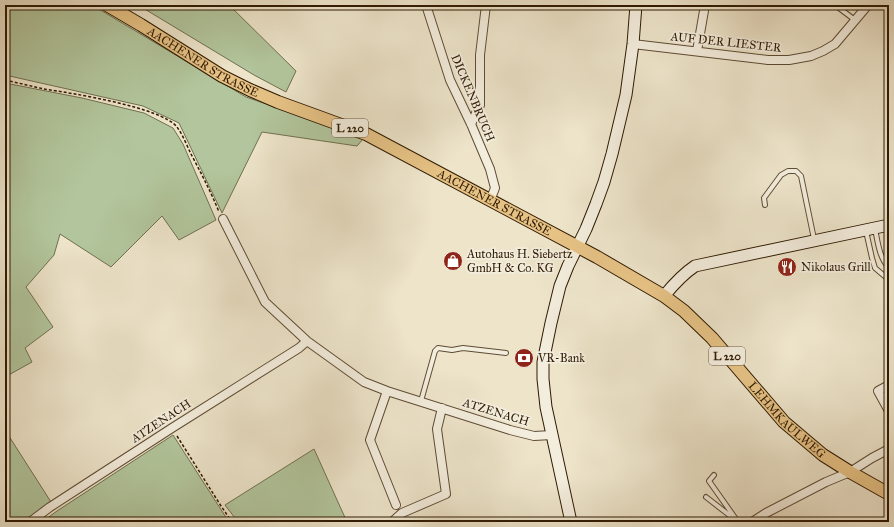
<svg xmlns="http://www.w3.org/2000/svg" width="894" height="527" font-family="'IM FELL Great Primer',serif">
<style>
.green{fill:#b2c59c;stroke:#70704f}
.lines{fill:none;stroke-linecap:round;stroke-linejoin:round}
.lane-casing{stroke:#5e4c34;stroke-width:6}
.street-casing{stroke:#5e4c34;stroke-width:10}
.secondary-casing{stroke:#2f1a02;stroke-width:13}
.primary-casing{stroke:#2f1a02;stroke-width:14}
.path{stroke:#2f1a02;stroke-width:1.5;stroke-dasharray:3 2;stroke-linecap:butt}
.lane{stroke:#f3eddd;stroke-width:4}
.street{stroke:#f3eddd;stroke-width:8}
.secondary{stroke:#f3eddd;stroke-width:11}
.primary{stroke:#e6c285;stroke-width:12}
.labels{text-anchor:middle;stroke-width:3.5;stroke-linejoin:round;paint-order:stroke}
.shield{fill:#f3eddd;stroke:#6a5944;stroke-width:1}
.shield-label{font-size:11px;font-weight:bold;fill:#2f1a02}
.street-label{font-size:12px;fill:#2f1a02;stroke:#f3eddd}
.poi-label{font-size:12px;fill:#2f1a02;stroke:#f3eddd;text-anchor:start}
</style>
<rect width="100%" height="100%" fill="#ede4ca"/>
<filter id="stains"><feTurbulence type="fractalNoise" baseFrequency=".005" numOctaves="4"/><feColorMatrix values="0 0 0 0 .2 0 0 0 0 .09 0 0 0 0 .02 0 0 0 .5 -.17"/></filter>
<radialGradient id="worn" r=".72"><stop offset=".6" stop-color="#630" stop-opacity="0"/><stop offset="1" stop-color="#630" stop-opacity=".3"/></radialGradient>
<path class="green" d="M5,5h87l154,92 118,41 -7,8 -95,-14 -40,81 -43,-90 -36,-17 -138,-31z
M138,5h91l67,66 -10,21 -32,-17z
M5,83l77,15 62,15 29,15 10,16 33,76 -37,20 -17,-24 -51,51 -51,-33 -6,21 -28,32 27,40 -28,21 7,14 -27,15z
M5,430l46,72 -27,20h-19z
M173,435l56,87h-187l15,-11z
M314,449l33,73h-109l-13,-17z"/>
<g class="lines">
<g class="lane-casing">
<path id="lane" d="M835,5l20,15
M765,205l-1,-7 17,-23 7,-4h8l5,5 13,63
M875,229c3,14 4,28 14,39
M866,231l6,27 3,10 13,11
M421,401l14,-50 3,-3 14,2 11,-2 43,5
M714,475l-5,6 29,41
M706,497l27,21"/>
</g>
<g class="street-casing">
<path id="street" d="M426,5l24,75 21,44 19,45 5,19 -5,13
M633,44l135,16h21l22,-4 12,-5 12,-7 33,-39
M697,51l8,-46
M471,124l9,-19v-50l6,-50
M223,219l42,83 42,39 57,41 23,9 123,39 24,6 18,-1
M889,385l-11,6 11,20
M387,391l-17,49 26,65
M30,522l20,-15 122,-79 127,-80 8,-7
M392,522l10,-9 44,-19 -9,-65 5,-21
M752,522l14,-9 60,-31 24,-10 22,-14 17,-9"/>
</g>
<g class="secondary-casing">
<path id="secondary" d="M664,296c9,-11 19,-22 31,-30l194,-41
M571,522l-25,-115 -3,-28v-17l8,-39 9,-37 8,-20 18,-37 10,-25 8,-22 8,-28 14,-59 7,-51 3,-39"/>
</g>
<g class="primary-casing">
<g id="primary">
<path id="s1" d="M107,5l34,20 81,51 28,14 28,12 88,32 231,123 67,39 20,15 28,27 72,84 39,33 27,17 39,22"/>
</g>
</g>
<path class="path" d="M5,80c13,3 26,6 39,9 27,4 117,18 133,38 6,8 10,19 14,27 10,19 20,38 28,58
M177,436l44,70 11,16"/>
<use href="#lane" class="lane"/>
<use href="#street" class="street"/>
<use href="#secondary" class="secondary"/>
<use href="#primary" class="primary"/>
</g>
<defs>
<g id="shop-disc" transform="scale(1)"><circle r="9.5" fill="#8f2418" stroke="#f3eddd"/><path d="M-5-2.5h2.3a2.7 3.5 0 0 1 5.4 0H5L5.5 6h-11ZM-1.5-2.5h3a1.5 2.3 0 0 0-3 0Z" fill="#fff"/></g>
<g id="restaurant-disc" transform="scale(1)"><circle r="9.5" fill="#8f2418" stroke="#f3eddd"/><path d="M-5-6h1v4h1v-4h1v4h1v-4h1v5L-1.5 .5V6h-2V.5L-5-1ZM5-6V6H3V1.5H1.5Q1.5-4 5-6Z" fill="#fff"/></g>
<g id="bank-disc" transform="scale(1)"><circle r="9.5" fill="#8f2418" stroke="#f3eddd"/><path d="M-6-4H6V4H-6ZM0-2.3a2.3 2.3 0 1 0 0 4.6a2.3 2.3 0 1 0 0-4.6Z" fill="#fff"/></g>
</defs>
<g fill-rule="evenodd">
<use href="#shop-disc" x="453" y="261"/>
<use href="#restaurant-disc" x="787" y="267"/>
<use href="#bank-disc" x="524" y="358"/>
</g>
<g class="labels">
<g class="shield">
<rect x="332" y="119" width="36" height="18" rx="3"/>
<rect x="709" y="347" width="36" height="18" rx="3"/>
</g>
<g class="shield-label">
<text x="350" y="132">L 220</text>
<text x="727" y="360">L 220</text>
</g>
<g class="street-label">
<text transform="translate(726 42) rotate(6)" y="4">AUF DER LIESTER</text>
<text dy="4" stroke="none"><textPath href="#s1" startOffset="112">AACHENER STRASSE</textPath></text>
<text transform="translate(473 98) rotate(67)" y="4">DICKENBRUCH</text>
<text dy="4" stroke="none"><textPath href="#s1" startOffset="436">AACHENER STRASSE</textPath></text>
<text transform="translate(496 412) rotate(17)" y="4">ATZENACH</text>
<text dy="4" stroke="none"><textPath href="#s1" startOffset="805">LEHMKAULWEG</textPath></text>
<text transform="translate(161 421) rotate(-33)" y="4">ATZENACH</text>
</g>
<g class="poi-label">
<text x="467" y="258">Autohaus H. Siebertz<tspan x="467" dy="14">GmbH &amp; Co. KG</tspan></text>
<text x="801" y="271">Nikolaus Grill</text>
<text x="538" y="362">VR-Bank</text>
</g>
</g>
<rect width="894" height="527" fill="none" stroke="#ede4ca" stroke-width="20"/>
<rect x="6" y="6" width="882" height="515" fill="none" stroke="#2f1a02" stroke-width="2"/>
<rect x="10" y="10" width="874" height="507" fill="none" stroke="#2f1a02"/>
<rect width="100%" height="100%" filter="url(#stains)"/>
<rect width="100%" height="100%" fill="url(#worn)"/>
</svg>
